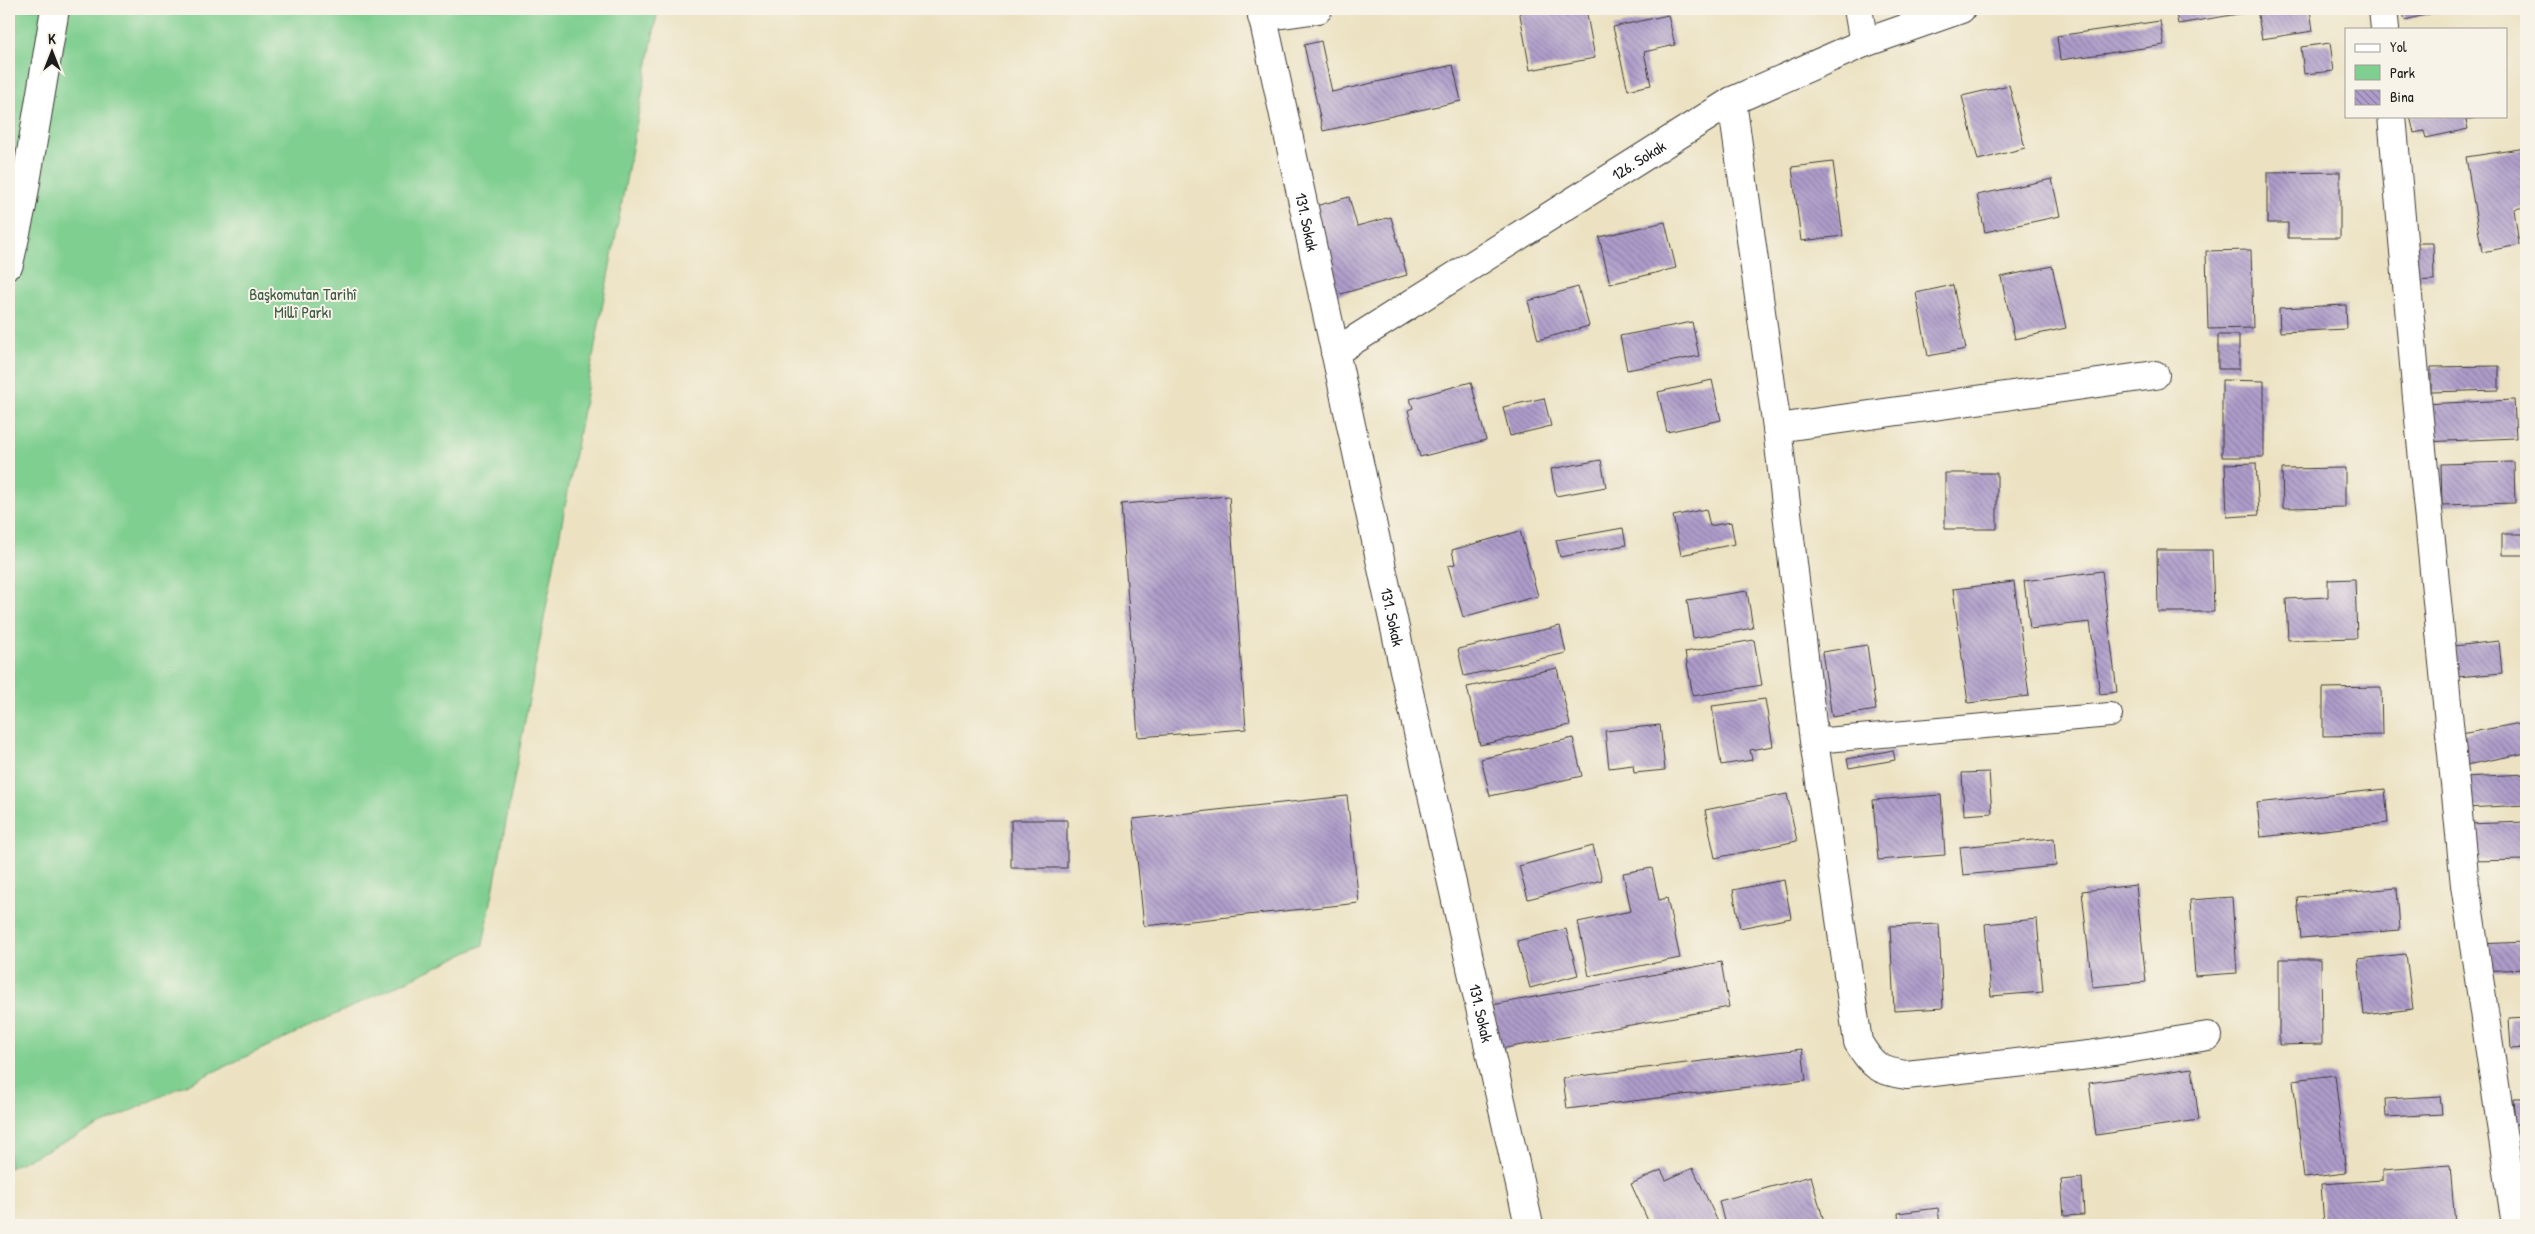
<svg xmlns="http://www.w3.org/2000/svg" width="2535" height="1234" font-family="'Patrick Hand',sans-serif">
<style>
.green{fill:#7fcf90;stroke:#4e7656}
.building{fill:url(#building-back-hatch)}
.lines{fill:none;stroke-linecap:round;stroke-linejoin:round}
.service-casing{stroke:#3b3a35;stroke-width:26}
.minor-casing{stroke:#3b3a35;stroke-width:30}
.service{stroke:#fff;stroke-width:24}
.minor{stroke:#fff;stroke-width:28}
.labels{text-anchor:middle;stroke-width:4;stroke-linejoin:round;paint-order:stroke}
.street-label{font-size:16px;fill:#1c1c1c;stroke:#f7f3e8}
.park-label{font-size:16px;fill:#3f5b45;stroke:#f7f3e8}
</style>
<defs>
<pattern id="building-back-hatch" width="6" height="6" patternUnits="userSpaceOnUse" patternTransform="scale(1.25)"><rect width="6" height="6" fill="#ae9cca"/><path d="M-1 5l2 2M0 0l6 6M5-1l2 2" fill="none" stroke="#8d7ea3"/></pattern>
</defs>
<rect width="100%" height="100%" fill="#f7f3e8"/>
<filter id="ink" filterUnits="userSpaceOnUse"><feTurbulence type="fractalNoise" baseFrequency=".02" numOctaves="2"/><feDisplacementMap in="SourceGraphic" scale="10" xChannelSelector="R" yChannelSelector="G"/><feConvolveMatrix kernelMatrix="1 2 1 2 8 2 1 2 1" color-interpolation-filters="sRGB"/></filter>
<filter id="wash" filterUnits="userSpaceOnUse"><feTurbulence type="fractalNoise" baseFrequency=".0096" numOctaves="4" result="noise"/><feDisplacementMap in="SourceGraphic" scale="20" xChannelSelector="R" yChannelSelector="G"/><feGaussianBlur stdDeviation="1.12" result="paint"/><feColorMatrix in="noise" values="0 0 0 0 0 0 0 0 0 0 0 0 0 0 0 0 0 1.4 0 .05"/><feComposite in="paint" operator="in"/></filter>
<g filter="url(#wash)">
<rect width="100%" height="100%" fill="#ece2c2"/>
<path class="green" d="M9,9h649l-175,936 -474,223z"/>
<g id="blocks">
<path class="building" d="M1519,9h67l9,49 -65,12z
M2175,9h69v4l-66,11z
M2257,9h53l3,22 -51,8z
M2402,9h47l-44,11z
M1668,15l7,30 -31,7 7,33 -23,5 -15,-63z
M2160,21l4,24 -104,15 -3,-24z
M1321,41l11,51 121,-27 8,36 -138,30 -19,-86z
M2330,43l4,28 -30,3 -3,-27z
M2009,85l16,63 -47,12 -16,-64z
M2410,116h68v1l-12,3 2,9 -42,9 -2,-7 -10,2z
M2526,148v59l-12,2 5,36 -37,7 -16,-95z
M1833,162l10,74 -42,5 -9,-74z
M2340,172v66h-52v-15h-21v-50z
M2052,179l8,37 -75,16 -8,-37z
M1349,197l8,29 34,-9 16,58 -73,21 -26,-88z
M1665,222l11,46 -66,16 -11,-47z
M2408,243h25l1,37 -25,1z
M2251,250l2,78 -45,1 -2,-78z
M2052,266l14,62 -51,11 -14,-62z
M1953,285l13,64 -38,7 -12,-63z
M1578,287l11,39 -51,14 -10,-39z
M2346,305l1,24 -67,3 -1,-24z
M1692,322l7,34 -72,14 -7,-34z
M2218,335h21v34h-21z
M2499,366v24l-68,2v-25z
M1712,380l9,40 -54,12 -9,-40z
M2222,380l42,1v76h-42z
M1471,382l15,58 -66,17 -12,-47 5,-2 -3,-9z
M1544,398l7,28 -41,10 -7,-29z
M2514,400l2,38 -92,4 -2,-38z
M1601,460l5,27 -50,9 -5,-27z
M2514,462l1,41 -73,2 -1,-41z
M2256,463l3,52 -32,2 -2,-53z
M2345,468v39l-62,1 -1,-39z
M1945,473h52v56h-52z
M1229,496l17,233 -108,8 -17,-233z
M1706,509l4,17 21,-4 4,22 -54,11 -8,-39z
M1623,528l3,17 -66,12 -4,-17z
M1520,531l18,65 -75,21 -15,-51 7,-2 -3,-14z
M2502,534h24v21h-24z
M2157,550h55l2,62h-56z
M2102,571l15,121 -17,2 -10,-72 -60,7 -6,-48z
M2355,579l2,59 -69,2 -2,-41 42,-2v-17z
M2014,582l15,114 -61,7 -15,-114z
M1747,591l6,37 -60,10 -6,-38z
M1560,626l6,27 -102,23 -6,-27z
M1754,640l8,45 -69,11 -8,-44z
M2499,641l3,32 -45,4 -3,-31z
M1867,645l9,65 -44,7 -10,-65z
M1557,668l13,57 -90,20 -13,-58z
M2381,687l1,48 -59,1v-48z
M1765,699l8,47 -23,4 2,10 -31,5 -9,-59z
M2526,722v31l-65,13 -5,-31z
M1660,725l5,45 -31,3 -1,-8 -24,3 -4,-37z
M1573,738l9,38 -92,20 -9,-37z
M1893,750l2,10 -46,8 -2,-9z
M1989,772l3,41 -28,2 -2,-42z
M2526,774v31l-61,3 -2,-31z
M2385,789l3,34 -127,14 -4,-34z
M1787,794l10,47 -82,17 -10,-48z
M1941,795l4,60 -67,5 -5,-60z
M1347,796l12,107 -215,23 -11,-107z
M1011,820h56v48h-56z
M2526,822v38l-58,1 -1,-37z
M2054,838l2,28 -93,9 -3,-28z
M1593,846l9,34 -74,19 -9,-33z
M1652,868l7,32 8,-2 13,60 -91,18 -11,-54 53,-11 -8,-38z
M1784,880l7,38 -51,10 -7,-38z
M2136,885l10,97 -54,5 -10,-96z
M2397,888l3,42 -99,8 -4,-41z
M2232,897l5,76 -42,3 -5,-76z
M2037,919l6,73 -52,4 -6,-72z
M1939,924l4,84 -49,3 -4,-85z
M1566,929l12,46 -48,13 -13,-47z
M2526,942v27l-47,2 -1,-27z
M2406,954l7,55 -49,6 -6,-56z
M2279,959h42l1,85 -43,1z
M1721,962l8,45 -229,42 -8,-44z
M2526,1017v31l-15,1 -2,-31z
M1802,1049l4,31 -239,29 -4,-31z
M2192,1068l7,52 -103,15 -7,-52z
M2335,1075l11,98 -42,5 -11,-98z
M2440,1096l2,18 -56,3 -1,-18z
M2513,1098h13v26h-11z
M2450,1165l5,60h-131l-3,-41 62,-4v-10z
M1693,1168l25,54 -8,3h-60l-19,-41 30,-14 5,10z
M1811,1176l14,49h-100l-6,-24z
M2082,1178l2,37 -20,1 -3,-36z
M1938,1208l2,17h-41l-1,-12z"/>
</g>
</g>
<g filter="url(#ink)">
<use href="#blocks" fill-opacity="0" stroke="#3b3a35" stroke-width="1"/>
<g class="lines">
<g class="service-casing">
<path id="service" d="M1814,741l296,-26"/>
</g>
<g class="minor-casing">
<g id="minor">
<path id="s1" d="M1261,9l143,661 125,555"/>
<path d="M1858,9l6,34"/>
<path d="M2383,9l2,20"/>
<path d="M1262,17l56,-8"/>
<path d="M1732,101l45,327 37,313 44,301c14,24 21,29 48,33l183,-20 119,-19"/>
<path d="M2392,116l26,293 47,476 51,340"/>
<path d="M9,264l13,-58 33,-197"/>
<path id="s2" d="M1335,352l397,-251 132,-58 97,-34"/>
<path d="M1777,428l378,-53"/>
</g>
</g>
<use href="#service" class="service"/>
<use href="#minor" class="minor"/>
</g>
</g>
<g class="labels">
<g class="street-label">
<text dy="6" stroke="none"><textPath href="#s2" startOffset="359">126. Sokak</textPath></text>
<text dy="6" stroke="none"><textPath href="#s1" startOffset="218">131. Sokak</textPath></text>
<text dy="6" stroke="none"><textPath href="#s1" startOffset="622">131. Sokak</textPath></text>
<text dy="6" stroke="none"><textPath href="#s1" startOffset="1028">131. Sokak</textPath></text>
</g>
<g class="park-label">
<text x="303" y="300">Başkomutan Tarihî<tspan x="303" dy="18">Millî Parkı</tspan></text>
</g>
</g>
<rect width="2535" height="1234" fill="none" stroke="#f7f3e8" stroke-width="30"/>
<rect x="2345" y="28" width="162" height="90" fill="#f7f3e8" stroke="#9f9d96"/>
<rect x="2355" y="44" width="25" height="8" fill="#ffffff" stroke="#9f9d96"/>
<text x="2390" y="52" font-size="15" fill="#1c1c1c">Yol</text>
<rect x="2355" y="65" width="25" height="15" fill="#7fcf90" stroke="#9f9d96"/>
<text x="2390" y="78" font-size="15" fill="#1c1c1c">Park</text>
<rect x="2355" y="90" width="25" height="15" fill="url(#building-back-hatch)" stroke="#9f9d96"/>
<text x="2390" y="102" font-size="15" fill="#1c1c1c">Bina</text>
<g transform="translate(52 52)" stroke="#f7f3e8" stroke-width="4" paint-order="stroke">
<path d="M0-4L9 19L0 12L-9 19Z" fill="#1c1c1c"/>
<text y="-8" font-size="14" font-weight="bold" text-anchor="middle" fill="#1c1c1c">K</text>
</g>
</svg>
